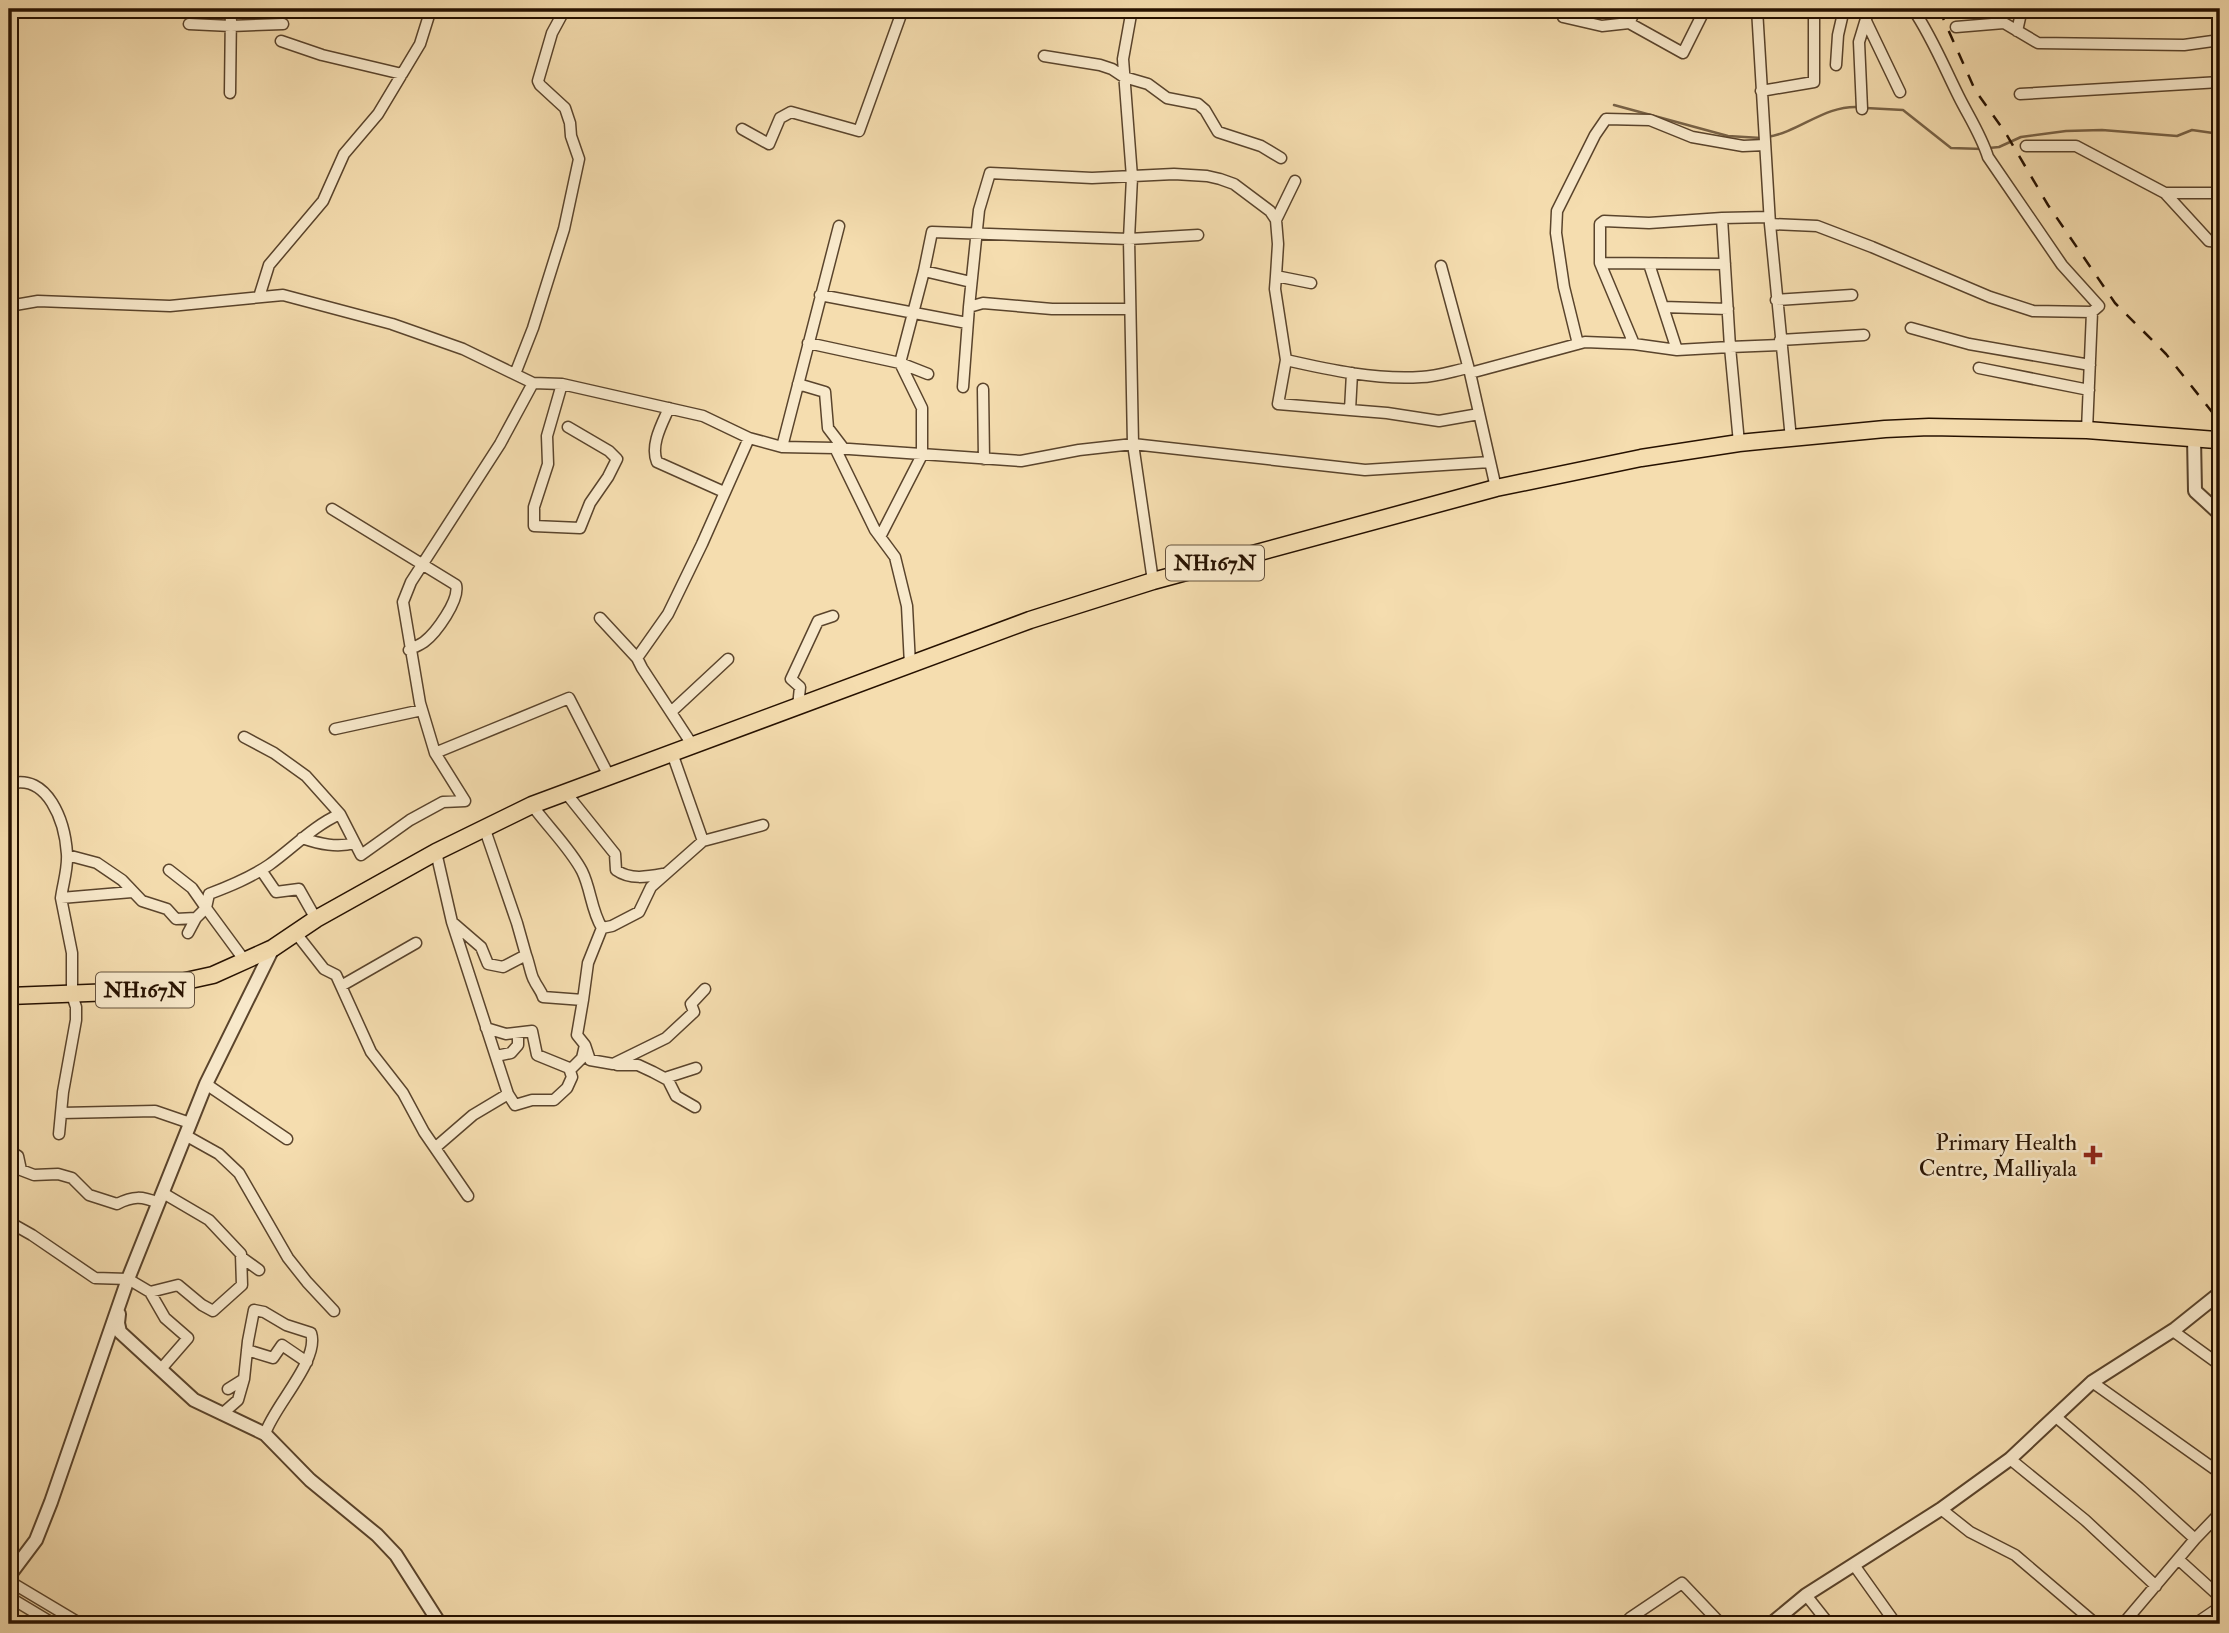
<svg xmlns="http://www.w3.org/2000/svg" width="2229" height="1633" font-family="'IM FELL Double Pica',serif">
<style>
.lines{fill:none;stroke-linecap:round;stroke-linejoin:round}
.stream{stroke:#786246;stroke-width:2.5}
.minor-casing{stroke:#5a442c;stroke-width:13}
.tertiary-casing{stroke:#5a442c;stroke-width:16}
.trunk-casing{stroke:#261100;stroke-width:19}
.minor{stroke:#f8e9cb;stroke-width:10}
.tertiary{stroke:#f8e9cb;stroke-width:12}
.trunk{stroke:#f5ddaf;stroke-width:16}
.rail{stroke:#261100;stroke-width:2.5;stroke-dasharray:12 12;stroke-linecap:butt}
.poi-dot{fill:#8f2418;stroke:#f8e9cb;stroke-width:2.5}
.labels{text-anchor:middle;stroke-width:5;stroke-linejoin:round;paint-order:stroke}
.shield{fill:#f8e9cb;stroke:#65523d;stroke-width:2}
.shield-label{font-size:21px;font-weight:bold;fill:#261100}
.poi-label{font-size:23px;fill:#261100;stroke:#f8e9cb;text-anchor:end}
</style>
<rect width="100%" height="100%" fill="#f5ddaf"/>
<filter id="stains"><feTurbulence type="fractalNoise" baseFrequency=".00286" numOctaves="4"/><feColorMatrix values="0 0 0 0 .2 0 0 0 0 .09 0 0 0 0 .02 0 0 0 .5 -.17"/></filter>
<radialGradient id="worn" r=".72"><stop offset=".6" stop-color="#630" stop-opacity="0"/><stop offset="1" stop-color="#630" stop-opacity=".3"/></radialGradient>
<g class="lines">
<path class="stream" d="M1614,105l114,31 33,2
M1866,108l37,2 48,38 32,1
M1767,137c33,-5 57,-32 92,-30
M1989,148l10,-1 22,-10 45,-6 36,-1 75,6 15,-6 28,4"/>
<g class="minor-casing">
<path id="minor" d="M1132,9l-9,50 9,118 -3,62 4,205 232,26 125,-8
M1566,9l-3,8 39,9 27,-3
M1636,9l-7,14 54,30 22,-44
M1757,9l13,215 47,2 55,21 118,50 43,14 59,1
M1913,9c19,28 31,58 46,88 10,20 22,38 29,60l74,108 37,41 -7,6 -5,118
M1866,21l34,71
M189,24l42,2 52,-2
M1956,27l48,-4 34,20 146,2 36,-5
M2017,31l5,-22
M281,41l41,14 80,19
M1044,56l56,9 12,4 12,8 24,7 19,14 31,6 7,6 13,22 43,14 20,12
M1836,65l2,-30 6,-26
M1761,91l53,-9v-66l2,-7
M230,93l1,-84
M2020,94l200,-12
M1862,109l-3,-67 10,-33
M742,129l27,15 11,-26 11,-6 68,19 44,-122
M2026,146h50l89,47 44,48 11,1
M2165,193h55
M1722,218l47,-1
M1276,220l19,-39
M1770,224l21,215
M1600,263l125,1
M1649,264l28,86
M1441,266l29,107 26,115
M924,271l47,11
M1311,283l-35,-7 -1,13 11,71c44,10 90,20 135,17 15,0 32,-6 47,-9
M820,295l147,28
M259,297l10,-32 54,-64 21,-47 34,-40 42,-70 11,-35
M1776,300l76,-5
M9,306l29,-5 132,5 113,-11 109,29 71,25 70,34 29,1 141,32 46,22 33,9 53,1 186,13 58,-11 54,-6 20,137
M1663,307l65,2
M1130,309h-78l-69,-6 -14,4 10,-97 11,-37 102,5 82,-4 33,2 13,3 14,5 36,27 6,9 2,24 -2,32
M1911,328l58,16 121,21
M1780,340l84,-5
M808,343l92,20 24,-92 8,-39 197,7 69,-4
M1578,344l-14,-57 -8,-54 1,-22 38,-76 11,-16 44,1 42,17 51,9 22,-1
M1286,360l-8,44 72,6
M1979,368l110,22
M1352,373l-2,37 37,3 52,8 40,-7
M1470,373l115,-31 49,2 43,6 53,-3 -8,-129 -73,5 -45,-2 -4,3v39l34,81
M515,374l18,-46 31,-99 15,-70 -8,-23 -1,-13 -5,-15 -25,-23 -2,-4 14,-48 13,-24
M562,384l-15,52 1,28 -14,43v19l46,2 10,-25 18,-26 9,-18 -8,-8 -41,-24
M798,384l27,8 3,36 16,21
M963,387l6,-80
M983,389l1,70
M669,408c-7,16 -19,37 -12,54l67,30
M1739,443l-9,-96 51,-2
M782,447l57,-221
M835,448l40,82 20,27 12,49 3,59
M332,509l124,76c4,15 -20,48 -32,57 -4,3 -10,5 -15,8
M880,537l42,-82v-47l-22,-45 28,11
M600,618l37,40
M798,707l2,-20 -9,-8 27,-58 15,-5
M671,712l57,-53
M335,729l87,-19
M244,737l30,16 32,23 34,38
M693,746l-51,-78 -5,-10 31,-44 34,-70 47,-106
M435,753l134,-55 40,78
M672,753l31,88 60,-16
M9,784c39,-12 56,38 58,70 1,15 -4,29 -6,44l71,-6
M566,793l49,61 1,16c14,10 31,7 47,4
M532,805c15,21 38,43 50,66 9,18 9,39 20,57
M484,827l33,96 9,32
M302,838c18,6 35,10 53,5
M436,852l16,70 56,172 7,11 17,-5h22l13,-12 5,-11 -3,-9 -32,-13 -5,-24 -26,3 -20,-6
M67,855l30,8 25,17 20,21 25,8 9,10 20,-1
M169,870l23,18 14,20 -10,10 -8,15
M261,870l15,22 23,-3 17,30
M452,922l29,25 7,17 15,3 23,-12c3,7 5,21 8,25 3,7 7,10 9,17l40,3 5,-37 14,-35 10,-2 27,-14 12,-25 52,-46
M295,932l29,37 12,6 5,11 75,-43
M245,961l-39,-53 3,-14c21,-8 41,-16 60,-29 24,-17 44,-39 71,-51l21,41 49,-35 33,-18 22,-1 -30,-48 -15,-50 -17,-101 8,-20 89,-138 33,-61
M341,986l30,66 32,41 21,39 44,64
M585,1045l5,15 23,4 53,-26 28,-26 -3,-8 14,-15
M496,1056l15,-3 7,-8v-12
M617,1065h21l15,7 15,8 8,16 19,11
M570,1070l12,-12 3,-13 -8,-10 6,-35
M665,1078l31,-10
M206,1084l81,55
M61,1113l94,-2 35,12
M59,1134l4,-42 13,-72v-13l-4,-12v-42l-11,-55
M185,1135l34,19 20,19 49,85 19,24 27,29
M436,1147l37,-32 35,-21
M9,1151l9,5 3,14 13,5 24,-1 14,4 17,17 28,9c16,-8 25,-8 41,-1
M2220,1219v-1
M9,1222l23,13 63,43 33,1 22,13 15,26 23,20 -27,31
M241,1257l18,13
M150,1292l28,-7 24,20 11,6 29,-26 -1,-31 -32,-34 -46,-27
M2173,1331l47,34
M247,1350l26,8 9,-13 25,17
M2092,1382l128,91
M228,1389l16,-10
M222,1414l16,-14 6,-21 4,-38 6,-31 10,2 22,13 25,8c9,27 -38,74 -46,101
M2056,1417l83,71 56,51
M2010,1459l75,61 71,66
M1941,1509l29,23 45,23 81,69
M2178,1559l42,38
M1854,1565l42,59
M9,1581l72,43
M1806,1595l23,29
M9,1597l45,27
M1624,1624l6,-6 52,-35 39,41
M2123,1624l72,-85 25,-26
M2195,1624l25,-17"/>
</g>
<g class="tertiary-casing">
<path id="tertiary" d="M2194,438l1,53 25,23
M119,1314l-1,9 2,9 74,68 71,34 45,46 67,55 19,20 44,69
M9,1576l27,-36 15,-38 77,-223 78,-195 67,-136
M1771,1624l35,-29 135,-86 69,-50 82,-77 83,-53 45,-36"/>
</g>
<g class="trunk-casing">
<path id="trunk" d="M9,996l131,-5 73,-16 60,-27 43,-29 120,-67 96,-47 498,-185 123,-39 343,-93 145,-30 98,-15 146,-14 44,-2 158,3 129,10 4,-2"/>
</g>
<use href="#minor" class="minor"/>
<use href="#tertiary" class="tertiary"/>
<use href="#trunk" class="trunk"/>
<path class="rail" d="M1939,9l36,81 30,42 43,73 67,98 51,51 54,68"/>
</g>
<path class="poi-dot" d="M2089.5 1144.5h7v7h7v7h-7v7h-7v-7h-7v-7h7z"/>
<g class="labels">
<g class="shield">
<rect x="1166" y="545.5" width="98" height="35" rx="5"/>
<rect x="96" y="972.5" width="98" height="35" rx="5"/>
</g>
<g class="shield-label">
<text x="1215" y="570">NH167N</text>
<text x="145" y="997">NH167N</text>
</g>
<g class="poi-label">
<text x="2077" y="1150">Primary Health<tspan x="2077" dy="26">Centre, Malliyala</tspan></text>
</g>
</g>
<rect width="2229" height="1633" fill="none" stroke="#f5ddaf" stroke-width="35"/>
<rect x="10" y="10" width="2208" height="1612" fill="none" stroke="#261100" stroke-width="3.5"/>
<rect x="18" y="18" width="2194" height="1598" fill="none" stroke="#261100" stroke-width="2"/>
<rect width="100%" height="100%" filter="url(#stains)"/>
<rect width="100%" height="100%" fill="url(#worn)"/>
</svg>
